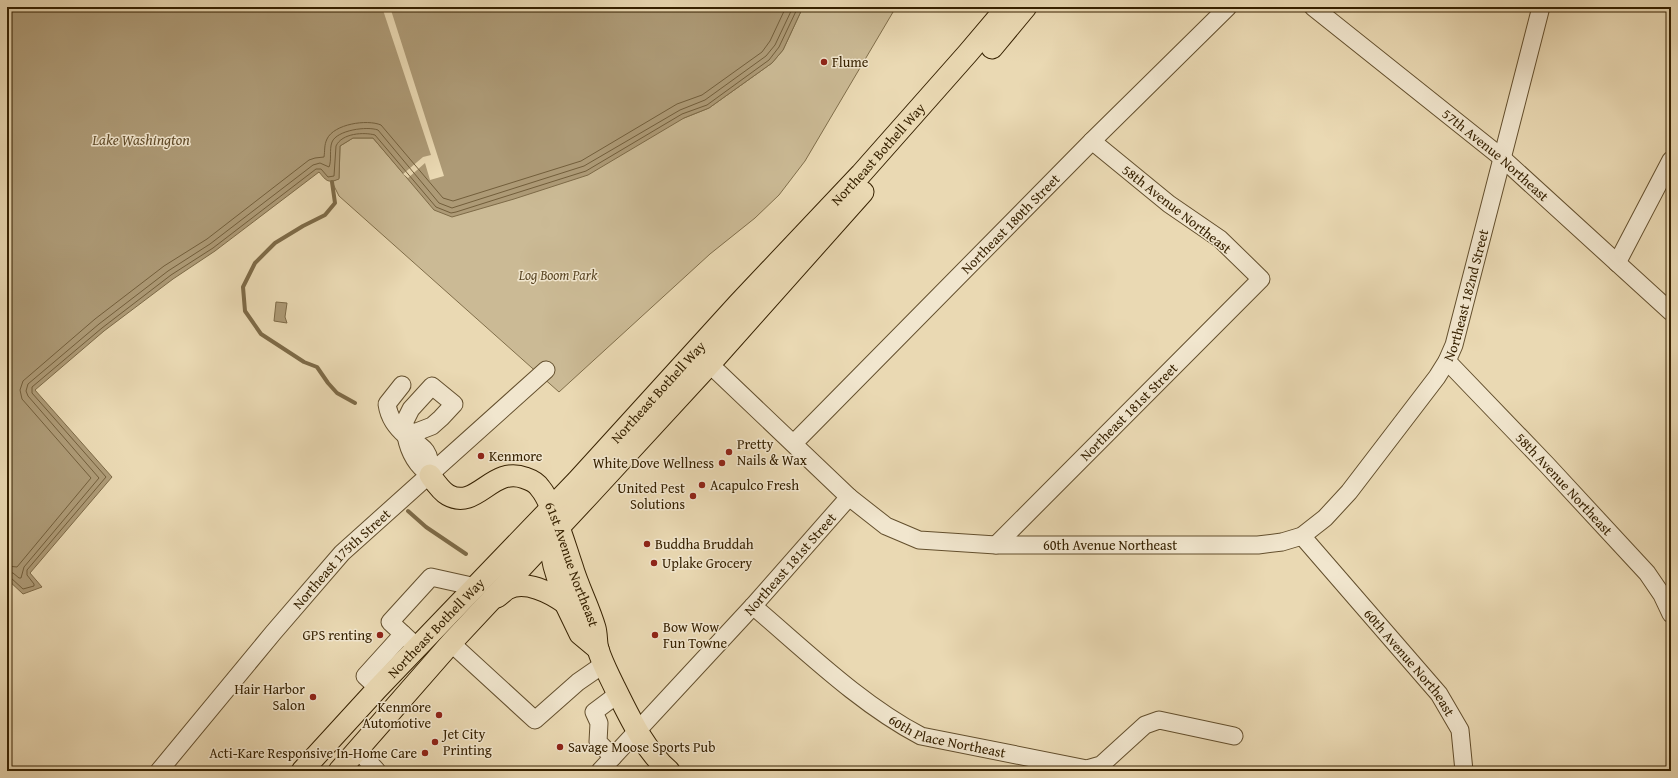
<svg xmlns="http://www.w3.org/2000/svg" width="1678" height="778" font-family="'Gentium Book Plus',serif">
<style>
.green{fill:#cbba95;stroke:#806e4a}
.water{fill:#ad9a76;stroke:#7d6a47}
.pier{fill:#ead9b3}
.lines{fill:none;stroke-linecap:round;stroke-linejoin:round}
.shore{stroke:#725e3b;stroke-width:1}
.stream{stroke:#7d6a47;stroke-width:4}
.minor-casing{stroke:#634f2d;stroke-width:19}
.major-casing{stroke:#362100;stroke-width:23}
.minor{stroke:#f1e6ce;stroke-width:17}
.major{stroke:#ead9b3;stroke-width:21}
.poi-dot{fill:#8f2418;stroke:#f1e6ce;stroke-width:1.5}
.labels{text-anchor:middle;stroke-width:3;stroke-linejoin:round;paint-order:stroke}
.poi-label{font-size:14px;fill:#362100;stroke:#f1e6ce;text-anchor:start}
.street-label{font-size:14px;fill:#362100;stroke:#f1e6ce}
.park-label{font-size:14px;font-style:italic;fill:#5b4725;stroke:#f1e6ce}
.water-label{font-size:15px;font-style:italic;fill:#604b29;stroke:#f1e6ce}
</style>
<rect width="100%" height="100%" fill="#ead9b3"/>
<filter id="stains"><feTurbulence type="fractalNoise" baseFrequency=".005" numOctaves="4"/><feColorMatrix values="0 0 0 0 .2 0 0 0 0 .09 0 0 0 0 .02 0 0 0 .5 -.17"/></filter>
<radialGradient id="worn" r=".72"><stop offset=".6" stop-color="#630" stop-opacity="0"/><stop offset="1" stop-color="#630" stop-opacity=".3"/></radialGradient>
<path class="green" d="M803,7h93l-91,154 -26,34 -24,23 -45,36 -151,138 -220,-196 -7,-14 7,-4 1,-32 13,-8h20l36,42 275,-62 25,-10 63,-45 11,-13z"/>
<path class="water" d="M7,7h796l-20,43 -11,13 -63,45 -25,10 -96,57 -74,24 -62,18 -18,-7 -61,-72h-20l-13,8 -1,33c-12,5 -13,1 -20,-7l-104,79 -42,28 -69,52 -69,59 77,87 -82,96 12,14 -19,7 -16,-15z
M276,302l11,1 -2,14 2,6 -13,-2z"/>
<path class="pier" d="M382,7h8l54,169 -14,4 -5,-17 -17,15 -5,-4 20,-17 8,-2z"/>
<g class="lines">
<path class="shore" d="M7,566l10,1 74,-89 -69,-79 -2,-9 3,-9 72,-62 69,-53 43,-27 102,-79 6,-2 9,-1c1,-6 0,-12 3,-18 7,-15 40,-20 54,-14l62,73 10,3 128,-40 96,-57 25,-9 60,-43 8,-11 16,-34
M7,572l6,1 6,5h2l3,-11 75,-89 -71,-82 -2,-5 2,-7 71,-60 69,-53 42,-27 103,-79 7,-2 9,4c3,-7 0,-17 3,-25 5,-12 35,-16 46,-12l61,73 13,5 3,-1 129,-41 96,-56 25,-10 61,-44 9,-11 18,-38
M7,577l4,1 12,11 11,-3v-2l-7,-9v-5l79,-93 -74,-84v-6l70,-59 69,-53 42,-27 103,-79h5l7,8 6,-1 2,-30c6,-13 28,-14 39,-11l61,72 15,6 5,-1 130,-41 96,-57 25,-9 62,-45 10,-13 19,-40"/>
<path class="stream" d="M332,182l3,21 -10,12 -22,11 -28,17 -20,20 -12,24 2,24 16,23 43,28 13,5 11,16 9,10 18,10
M408,511l18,16 40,27"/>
<g class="minor-casing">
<g id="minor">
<path id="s1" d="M1313,7l188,150 170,155"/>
<path d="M1617,263l54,-103"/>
<path id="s2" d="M700,355l149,142 37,29 33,14 77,5h262l24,-3 20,-6 23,-18 24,-26 88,-115 10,-16 7,-16 87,-338"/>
<path id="s3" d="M1447,361l100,104 100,108 15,22 9,19"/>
<path d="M402,385l-15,19c2,14 9,23 19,32"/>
<path d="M432,386l22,18 -13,14 -9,8 -26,10 -1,-15 6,-12z"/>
<path d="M406,436c19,11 26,17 24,39 -13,-9 -21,-23 -24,-39z"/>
<path id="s4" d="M794,443l298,-302 136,-134"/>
<path id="s5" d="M1302,536l137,158 21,36 4,41"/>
<path id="s6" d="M996,545l265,-266 -41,-40 -51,-35 -77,-63"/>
<path id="s7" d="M753,606c53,45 107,98 168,130l166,33 14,-4 44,-40 14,-5 75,16"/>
<path d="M451,643l84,77 43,-38 26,-18"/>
<path d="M417,647l-27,-25 41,-45 45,10"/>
<path d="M378,688l-13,-12 38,-42"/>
<path d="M358,750l19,21"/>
<path d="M613,757l-15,-15 1,-19 -5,-11 24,-18"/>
<path id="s8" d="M159,771l114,-138 69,-80 204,-183"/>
<path id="s9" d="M600,771l153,-165 96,-109"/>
</g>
</g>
<g class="major-casing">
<g id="major">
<path d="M992,48l34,-41"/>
<path id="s10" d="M430,475c5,7 11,16 18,20 29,16 44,-30 77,-17 6,2 12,5 15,10 13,15 25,58 32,78 6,21 17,41 23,62 2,7 1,15 3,21 4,14 11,26 17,39 15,30 29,61 54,83"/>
<path d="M546,528l8,38 11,37 15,31 18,15"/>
<path d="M497,597c3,-2 7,-6 10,-8 18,-10 44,4 58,14"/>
<path id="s11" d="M302,771l76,-83 199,-207 162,-178 122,-129 107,-121 39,-46"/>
<path d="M339,771l112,-128 140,-150 119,-129 153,-172"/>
</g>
</g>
<use href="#minor" class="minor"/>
<use href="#major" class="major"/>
</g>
<g class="poi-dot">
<circle cx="824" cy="62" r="4"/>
<circle cx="729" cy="452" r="4"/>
<circle cx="481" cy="456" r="4"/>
<circle cx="722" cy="463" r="4"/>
<circle cx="702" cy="485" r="4"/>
<circle cx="693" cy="496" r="4"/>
<circle cx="647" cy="544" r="4"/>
<circle cx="654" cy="563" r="4"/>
<circle cx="380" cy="635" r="4"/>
<circle cx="655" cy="635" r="4"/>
<circle cx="313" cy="697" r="4"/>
<circle cx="439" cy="715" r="4"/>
<circle cx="435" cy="742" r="4"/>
<circle cx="560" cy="747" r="4"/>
<circle cx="425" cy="753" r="4"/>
</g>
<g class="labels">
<g class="poi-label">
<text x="832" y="67">Flume</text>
<text x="737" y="449">Pretty<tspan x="737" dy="16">Nails &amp; Wax</tspan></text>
<text x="489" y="461">Kenmore</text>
<text x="714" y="468" text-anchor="end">White Dove Wellness</text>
<text x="710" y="490">Acapulco Fresh</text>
<text x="685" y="493" text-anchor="end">United Pest<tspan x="685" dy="16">Solutions</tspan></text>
<text x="655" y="549">Buddha Bruddah</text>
<text x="662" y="568">Uplake Grocery</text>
<text x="663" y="632">Bow Wow<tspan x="663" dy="16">Fun Towne</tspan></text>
<text x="372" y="640" text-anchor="end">GPS renting</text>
<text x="305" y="694" text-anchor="end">Hair Harbor<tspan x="305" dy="16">Salon</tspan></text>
<text x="431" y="712" text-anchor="end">Kenmore<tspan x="431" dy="16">Automotive</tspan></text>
<text x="443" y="739">Jet City<tspan x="443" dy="16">Printing</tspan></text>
<text x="568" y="752">Savage Moose Sports Pub</text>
<text x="417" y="758" text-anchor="end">Acti-Kare Responsive In-Home Care</text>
</g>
<g class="street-label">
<text dy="5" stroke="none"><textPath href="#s11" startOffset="844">Northeast Bothell Way</textPath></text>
<text dy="5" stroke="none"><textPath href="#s1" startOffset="235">57th Avenue Northeast</textPath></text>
<text transform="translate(1177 209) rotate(38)" y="5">58th Avenue Northeast</text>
<text dy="5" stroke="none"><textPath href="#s4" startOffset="308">Northeast 180th Street</textPath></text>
<text dy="5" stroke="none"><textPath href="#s2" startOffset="970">Northeast 182nd Street</textPath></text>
<text dy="5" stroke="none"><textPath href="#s11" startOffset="520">Northeast Bothell Way</textPath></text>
<text dy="5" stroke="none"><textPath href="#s6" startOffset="188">Northeast 181st Street</textPath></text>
<text dy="5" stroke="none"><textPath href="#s3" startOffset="170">58th Avenue Northeast</textPath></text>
<text dy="5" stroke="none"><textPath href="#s2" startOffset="480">60th Avenue Northeast</textPath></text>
<text dy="5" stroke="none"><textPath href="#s8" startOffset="280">Northeast 175th Street</textPath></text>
<text dy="5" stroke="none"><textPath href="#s9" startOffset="281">Northeast 181st Street</textPath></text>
<text dy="5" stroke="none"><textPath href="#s10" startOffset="212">61st Avenue Northeast</textPath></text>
<text dy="5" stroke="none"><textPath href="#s11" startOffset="196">Northeast Bothell Way</textPath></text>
<text dy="5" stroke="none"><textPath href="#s5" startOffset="166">60th Avenue Northeast</textPath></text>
<text dy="5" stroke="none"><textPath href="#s7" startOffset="238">60th Place Northeast</textPath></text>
</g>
<g class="park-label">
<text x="558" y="280">Log Boom Park</text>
</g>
<g class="water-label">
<text x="141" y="145">Lake Washington</text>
</g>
</g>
<rect width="1678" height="778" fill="none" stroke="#ead9b3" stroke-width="24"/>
<rect x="8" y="8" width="1662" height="762" fill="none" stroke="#362100" stroke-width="2"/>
<rect x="12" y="12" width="1654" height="754" fill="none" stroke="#362100"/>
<rect width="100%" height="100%" filter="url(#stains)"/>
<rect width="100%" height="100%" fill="url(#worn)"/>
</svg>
